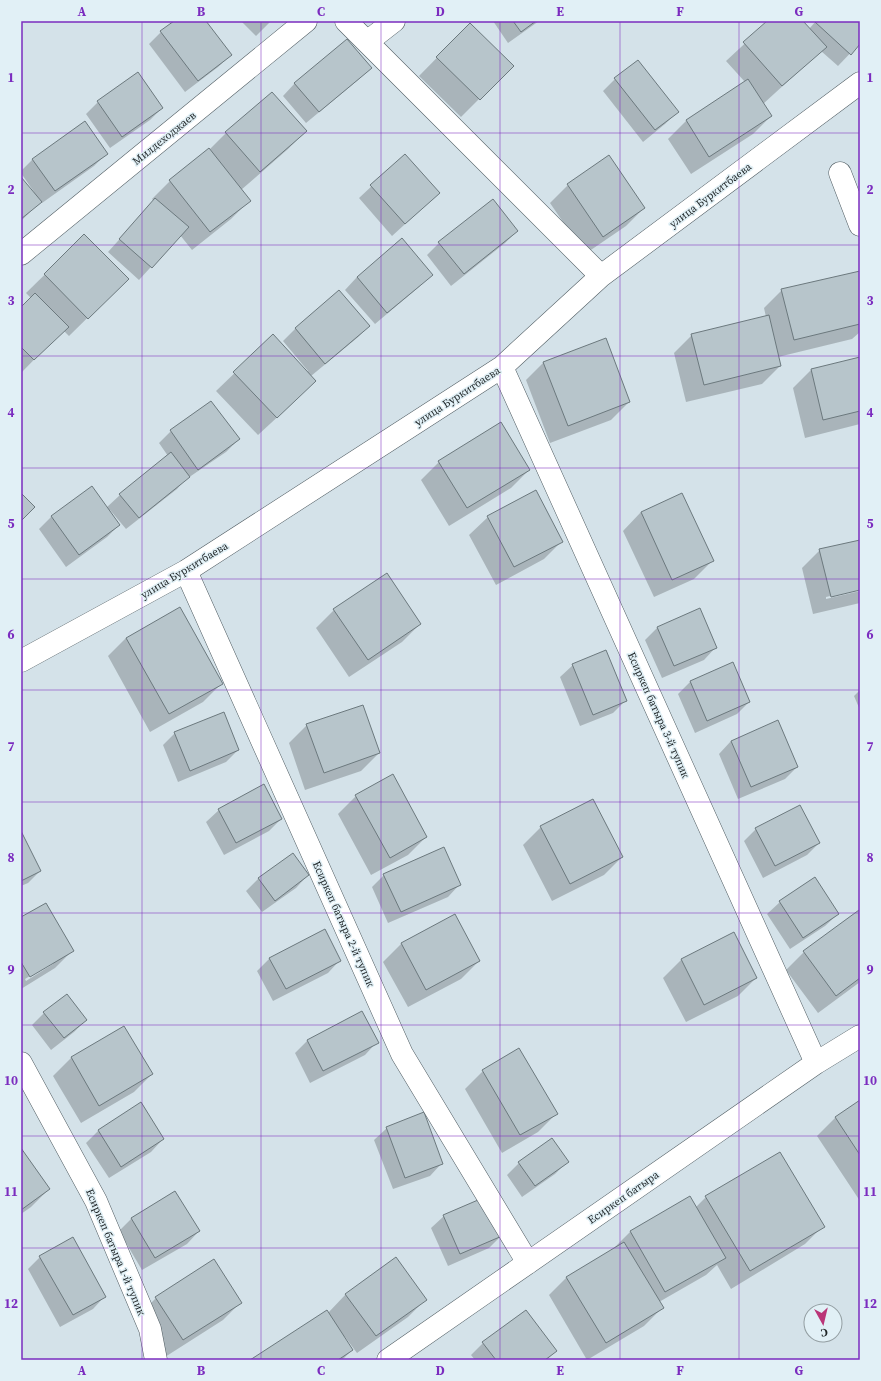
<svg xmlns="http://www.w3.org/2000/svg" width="881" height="1381" font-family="'Source Serif 4',serif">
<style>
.shadow{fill:#0003;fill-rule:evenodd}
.building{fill:#b7c5cb;stroke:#6c797e}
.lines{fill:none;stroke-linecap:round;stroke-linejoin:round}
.street-casing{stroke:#515d63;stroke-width:23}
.street{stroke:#fff;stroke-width:22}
.grid{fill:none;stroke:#7b2cbf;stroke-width:1;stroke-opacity:0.55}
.labels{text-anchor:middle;stroke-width:3;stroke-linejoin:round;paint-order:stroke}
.street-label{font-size:11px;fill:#1d2325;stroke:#e1f0f6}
.neatline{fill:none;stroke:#7b2cbf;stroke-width:1.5}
.grid-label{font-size:13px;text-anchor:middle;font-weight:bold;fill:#7b2cbf}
</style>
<rect width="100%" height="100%" fill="#d4e2e9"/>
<path class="shadow" d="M176,21h29l26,34 -13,12 -33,25 -36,-48 12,-12z
M241,21h30l-15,15z
M493,21h46l-31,22z
M769,21h33l7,8 7,-8h44v22l-22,23 -17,-15 -58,53 8,12 -18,18 -62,40 -23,-35 18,-18 59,-39 -19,-21z
M470,24l42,42 -51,51 -42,-41z
M370,68l-12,12 -52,43 -23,-27 12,-13z
M138,74l24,34 -12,12 -40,28 -24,-34 12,-12z
M615,79l62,33 -12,12 -22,18 -40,-51z
M272,93l34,38 -18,18 -47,41 8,11 -18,18 -39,31 -12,-15 -41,45 -31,-28 46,-51 -2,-2 18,-18 40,-32 16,-16z
M84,123l23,30 -13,13 -52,37 -1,-2 -20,20v-43l12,15 1,-1 -13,-19v-2l11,-11z
M405,155l21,50 -34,31 -33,-38z
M568,185l76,23 -18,18 -41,28 -35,-51z
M492,200l25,31 -12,12 -54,43 -24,-31 12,-12z
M84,236l43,43 -58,57 -6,-6 -41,42 -1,-64 10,-10 -5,-5z
M431,274l-12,13 -44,37 -30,-34 12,-13z
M860,277v55l-8,7 -74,18 2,9 -18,18 -76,18 -12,-49 18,-18 74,-18 -2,-9 18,-18z
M339,292l30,34 -12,12 -46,38 -14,23 -39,36 -42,-44 57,-55 34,36 1,-1 -25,-30 12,-12z
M860,358v66l-55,14 -12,-50 18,-18z
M544,362l85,40 -18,18 -61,23 -24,-63z
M171,431l68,8 -13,13 -41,28 -8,9 -51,40 -16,-19 -1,1 10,14 -12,12 -41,30 -27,-38 12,-12 41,-29 14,20 14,-13 48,-39 -9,-13z
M439,462l90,8 -18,18 -62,38 -28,-46z
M641,512l71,49 -18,18 -40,18 -31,-66z
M488,517l74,24 -18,18 -48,26 -27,-50z
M860,541v48l-34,8v2l34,-8v12l-47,11 -11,-46 18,-18z
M334,610l86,14 -18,18 -53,35 -33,-49z
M657,628l59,19 -12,13 -42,18 -17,-38z
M126,638l95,46 -18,18 -53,30 -42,-76z
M732,664l17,38 -12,12 -42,19 -17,-39 12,-12z
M573,665l52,36 -12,12 -33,13 -20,-49z
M860,690v20l-6,-14z
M778,722l19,45 -12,12 -47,20 -19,-45 12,-13z
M307,725l72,28 -18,18 -56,19 -16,-47z
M175,733l63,17 -12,12 -48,20 -15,-37z
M356,796l70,41 -18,18 -37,20 -33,-61z
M219,810l62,9 -12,12 -45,24 -18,-33z
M541,827l81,30 -18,18 -52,26 -29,-56z
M756,829l63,14 -12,12 -44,23 -19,-37z
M21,833l19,38 -12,12 -7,3z
M308,875l-12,13 -34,24 -16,-21 13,-13z
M384,875l76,9 -12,13 -60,26 -16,-36z
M780,902l58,12 -13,12 -35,23 -23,-35z
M859,911l1,1v70l-42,31 -32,-43 18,-18z
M21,918l52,32 -18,18 -34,21zM53,962v2l-27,17 -1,-2z
M733,934l23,44 -18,18 -52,26 -23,-44 18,-18z
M401,944l78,17 -18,18 -53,28 -25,-45z
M270,958l70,2 -12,13 -55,28 -16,-30z
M44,1013l42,7 -12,12 -23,18 -19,-25z
M362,1013l15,29 -12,13 -55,28 -15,-30 12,-12z
M124,1027l28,47 -18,18 -53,31 -28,-47 18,-18z
M483,1071l73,43 -18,18 -36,21 -37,-64z
M860,1101v100l-43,-65 18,-18z
M140,1104l23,35 -12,13 -42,26 -23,-35 12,-12z
M387,1128l55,35 -12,13 -37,13 -19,-49z
M21,1150l28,39 -18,18 -10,7z
M780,1153l43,73 -18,18 -74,45 -14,-24 -11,10 -47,27 3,6 -18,18 -57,34 -38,-65 18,-18 45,-27 18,-18 60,-34 6,9 10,-10z
M567,1162l-12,12 -33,23 -15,-22 12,-12z
M175,1192l24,39 -12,13 -45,26 -23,-39 12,-12z
M444,1216l57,20 -12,12 -41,18 -17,-38z
M40,1257l65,39 -12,13 -33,18 -32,-58z
M346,1294l80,5 -18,18 -51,36 -12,-16 -1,1 8,12 -10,10h-91l77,-47z
M156,1298l85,4 -18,18 -58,37 -27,-41z
M483,1343l72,8 -8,9h-72l-4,-5z"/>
<path class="building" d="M174,21h32l26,34 -34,26 -38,-50z
M513,21h23l-15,11z
M767,21h36l24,26 -45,39 -39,-44z
M816,21h44v23l-9,11 -36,-33z
M470,23l44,43 -34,34 -44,-43z
M347,39l25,29 -53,44 -25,-29z
M638,60l41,52 -24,18 -41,-52z
M138,72l25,36 -41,29 -25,-36z
M748,79l24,37 -63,41 -23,-37z
M272,92l35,39 -47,41 -35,-40z
M85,121l23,33 -53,37 -23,-32z
M209,148l42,53 -41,31 -41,-52z
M405,154l35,39 -35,31 -35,-39z
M609,155l36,53 -42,29 -36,-53z
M21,177l21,25 -21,17z
M155,198l34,29 -37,41 -33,-29z
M493,199l25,32 -54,43 -26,-32z
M84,234l45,45 -41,40 -44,-45z
M402,238l31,37 -46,38 -30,-36z
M860,271v53l-66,16 -13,-51z
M339,290l31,36 -45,38 -30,-36z
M35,293l34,34 -35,33 -13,-13v-40z
M769,315l12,51 -77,19 -13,-51z
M273,334l43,47 -39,37 -44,-46z
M606,338l24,64 -62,24 -25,-64z
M860,357v54l-37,9 -12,-51z
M211,401l29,38 -42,31 -28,-40z
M501,422l29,48 -63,38 -29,-47z
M171,452l19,25 -51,41 -20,-24z
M92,486l28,39 -41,30 -28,-39z
M536,490l27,52 -49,25 -27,-51z
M21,493l14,14 -14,14z
M682,493l32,68 -42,19 -31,-68z
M860,540v50l-29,7 -12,-48z
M387,573l34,51 -53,36 -35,-51z
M180,607l43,77 -54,30 -43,-76z
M700,608l17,40 -43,18 -17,-39z
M606,650l21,51 -34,14 -21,-51z
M733,662l17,40 -43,19 -17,-40z
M363,705l17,48 -56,20 -18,-49z
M224,712l15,38 -49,21 -16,-39z
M778,720l20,47 -47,20 -20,-46z
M393,774l34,63 -37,21 -35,-63z
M264,784l18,35 -46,24 -18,-34z
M593,799l30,58 -53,27 -30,-58z
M800,805l20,38 -45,23 -20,-38z
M21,831l20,40 -20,10z
M444,847l17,38 -60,27 -18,-38z
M293,853l16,22 -34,26 -17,-23z
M815,877l24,37 -36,24 -24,-37z
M46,903l28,48 -44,26 -9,-15v-45z
M859,910l1,68 -24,18 -33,-45z
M455,914l25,47 -54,29 -25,-47z
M325,929l16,32 -55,28 -17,-31z
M734,932l23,46 -53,27 -23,-46z
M67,994l20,26 -23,18 -21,-26z
M362,1011l17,32 -56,28 -16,-31z
M124,1026l29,48 -54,32 -28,-49z
M519,1048l39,66 -38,21 -38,-65z
M860,1100v55l-25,-38z
M141,1102l23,37 -43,28 -23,-37z
M424,1112l19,52 -38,14 -19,-51z
M552,1138l17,24 -34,24 -17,-24z
M21,1148l29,41 -29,21z
M780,1152l45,75 -75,44 -45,-75z
M175,1191l25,40 -45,27 -24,-40z
M690,1196l36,62 -61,34 -35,-61z
M485,1197l17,39 -42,18 -17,-39z
M73,1237l33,60 -33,18 -34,-59z
M624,1242l40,66 -58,35 -40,-66z
M396,1257l31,43 -51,36 -31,-42z
M214,1259l28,44 -59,37 -28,-43z
M327,1310l26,40 -15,10h-88z
M526,1310l31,41 -12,9h-49l-14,-18z"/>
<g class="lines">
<g class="street-casing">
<path id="street" d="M346,21l255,255
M367,42l27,-21
M840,173l20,52
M21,254l285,-233
M502,367l314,696
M186,571l216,483 126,209
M21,661l165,-90 316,-204 99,-91 259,-193
M21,1063l75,138 54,128 6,31
M388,1360l428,-297 44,-27"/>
</g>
<use href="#street" class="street"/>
</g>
<path class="grid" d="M142,21v1339M261,21v1339M381,21v1339M500,21v1339M620,21v1339M739,21v1339M21,133h839M21,245h839M21,356h839M21,468h839M21,579h839M21,690h839M21,802h839M21,913h839M21,1025h839M21,1136h839M21,1248h839"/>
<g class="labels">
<g class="street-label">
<text transform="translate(164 138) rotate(-39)" y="4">Милдеходжаев</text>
<text transform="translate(710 195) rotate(-37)" y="4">улица Буркитбаева</text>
<text transform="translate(457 396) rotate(-33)" y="4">улица Буркитбаева</text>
<text transform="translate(184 570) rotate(-31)" y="4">улица Буркитбаева</text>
<text transform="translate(659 715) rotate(66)" y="4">Есиркеп батыра 3-й тупик</text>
<text transform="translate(344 924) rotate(66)" y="4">Есиркеп батыра 2-й тупик</text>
<text transform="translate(623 1197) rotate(-35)" y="4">Есиркеп батыра</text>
<text transform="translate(116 1252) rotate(67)" y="4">Есиркеп батыра 1-й тупик</text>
</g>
</g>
<rect width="881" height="1381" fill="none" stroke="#e1f0f6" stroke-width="44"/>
<g transform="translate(823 1323) rotate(172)"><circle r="19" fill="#e1f0f6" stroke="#939ea2"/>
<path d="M0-3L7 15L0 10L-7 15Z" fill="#ba3578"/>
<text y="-6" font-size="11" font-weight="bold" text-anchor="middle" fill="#1d2325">С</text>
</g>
<rect x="22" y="22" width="837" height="1337" class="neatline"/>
<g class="grid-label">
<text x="82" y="16">A</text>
<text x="201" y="16">B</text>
<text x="321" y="16">C</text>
<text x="440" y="16">D</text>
<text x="560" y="16">E</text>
<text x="680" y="16">F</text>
<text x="799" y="16">G</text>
<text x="11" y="82">1</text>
<text x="870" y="82">1</text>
<text x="11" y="194">2</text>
<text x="870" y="194">2</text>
<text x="11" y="305">3</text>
<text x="870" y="305">3</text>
<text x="11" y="417">4</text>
<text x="870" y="417">4</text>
<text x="11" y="528">5</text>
<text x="870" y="528">5</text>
<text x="11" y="639">6</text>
<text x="870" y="639">6</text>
<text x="11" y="751">7</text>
<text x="870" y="751">7</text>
<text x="11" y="862">8</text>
<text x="870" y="862">8</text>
<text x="11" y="974">9</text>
<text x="870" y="974">9</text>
<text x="11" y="1085">10</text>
<text x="870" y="1085">10</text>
<text x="11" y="1196">11</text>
<text x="870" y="1196">11</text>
<text x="11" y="1308">12</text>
<text x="870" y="1308">12</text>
<text x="82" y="1375">A</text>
<text x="201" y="1375">B</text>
<text x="321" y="1375">C</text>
<text x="440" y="1375">D</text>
<text x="560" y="1375">E</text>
<text x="680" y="1375">F</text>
<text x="799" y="1375">G</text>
</g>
</svg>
